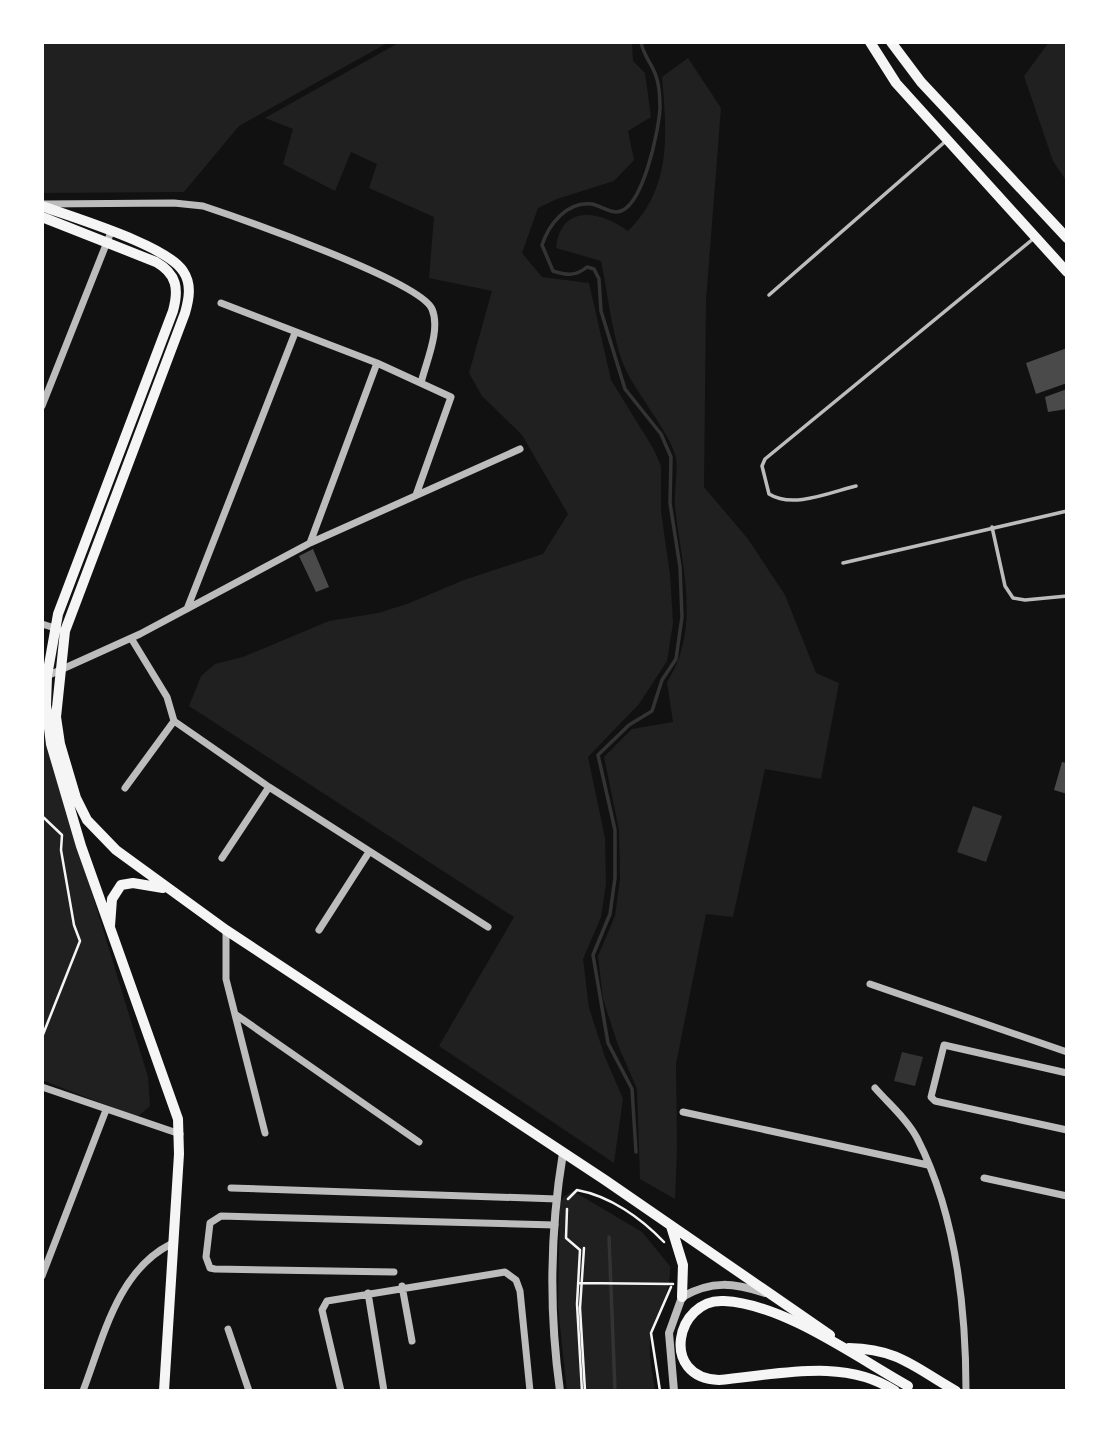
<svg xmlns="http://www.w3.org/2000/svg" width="1109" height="1433" font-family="'Space Grotesk',sans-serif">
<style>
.green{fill:#202020}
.water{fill:#333}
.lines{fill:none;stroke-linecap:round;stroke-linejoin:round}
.stream{stroke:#333;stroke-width:3.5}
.building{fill:#4a4a4a}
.path{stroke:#f5f5f5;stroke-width:2.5}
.service{stroke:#bcbcbc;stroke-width:3.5}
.minor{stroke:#bcbcbc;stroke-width:7}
.tertiary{stroke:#bcbcbc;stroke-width:8}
.secondary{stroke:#f5f5f5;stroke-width:10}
.primary{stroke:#f5f5f5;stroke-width:10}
</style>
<rect width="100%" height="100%" fill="#111"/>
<path class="green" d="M42,42h347l-150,84 -55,66 -142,1z
M400,42h232l1,19 12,12 6,44 -23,14 6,29 -20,21 -57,18 -19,9 -16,45 20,24 47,6 22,97 42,68 8,18v45l9,64 3,48 -6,38 -28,43 -51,53 17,81 1,46 -5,33 -18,42 6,49 16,49 18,42 -9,64 -175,-117 75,-129 -325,-211 12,-30 14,-12 28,-7 86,-36 49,-8 29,-9 57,-24 79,-26 25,-40 -46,-79 -40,-39 -13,-23 23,-82 -63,-13 5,-61 -65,-29 8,-24 -26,-12 -16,39 -52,-27 10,-35 -28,-11z
M1049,42h18v140l-14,-21 -29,-85z
M688,58l33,50 -15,192 -2,187 44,52 37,56 31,78 23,10 -18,96 -56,-10 -32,148 -27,-3 -30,150 1,85 -2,50 -35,-20 -3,-90 -19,-44 -15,-46 -5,-43 17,-40 5,-37 -1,-49 -15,-73 28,-28 41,-7 -6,-40c35,-54 14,-117 8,-176 -1,-16 3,-33 1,-48 -4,-22 -39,-64 -50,-88 -12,-23 -19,-81 -25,-109l-45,-13c5,-45 45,-37 72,-17 44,-43 39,-98 34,-154z
M42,729l106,348 2,29 -13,11 -95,-37z
M573,1191l69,41 28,34c0,34 -12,40 -19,69 -4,17 2,39 4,56h-88l-9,-84 2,-102 3,-8z"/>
<path class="water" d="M973,806l29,10 -16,46 -29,-10z
M902,1052l21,5 -8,29 -21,-5z"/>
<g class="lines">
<path class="stream" d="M636,1152l-4,-63 -24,-46 -15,-88 17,-41 5,-36v-48l-17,-75 31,-30 23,-14 10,-31 14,-21 6,-42 -2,-50 -10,-64 1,-46 -10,-23 -36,-45 -24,-78 -2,-32 -5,-10 -7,-2c-12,10 -21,8 -34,4l-11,-26c7,-21 25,-44 50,-41 8,2 17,8 25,8 26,-2 42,-83 43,-104 0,-9 -1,-24 -4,-32 -4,-12 -13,-21 -15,-34
M609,1237l6,154"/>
</g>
<path class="building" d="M1067,348v35l-31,11 -10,-31z
M1067,389v20l-19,3 -3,-15z
M313,549l16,38 -13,5 -17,-36z
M1062,762l5,1v31l-13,-4z"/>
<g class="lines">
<path class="path" d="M42,816l20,19 -1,15 13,75 6,16 -38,96
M568,1199l9,-9c33,6 64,28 87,52
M567,1209l-1,29 14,12 -3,54 5,87
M584,1248l-4,60 5,83
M578,1283l95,1
M660,1391l-9,-58 20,-46"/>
<path class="service" d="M769,295l178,-155
M856,486c-25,6 -63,23 -87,8l-7,-28 3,-7 268,-220
M992,527l13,59 8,12 12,2 42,-4
M843,563l224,-52"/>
<path class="minor" d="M43,204l131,-1 29,3c36,12 217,75 229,103 9,21 -6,53 -11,74
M221,303l156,60 74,34 -35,98
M42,406l69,-174
M310,543l67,-180
M187,609l108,-276
M42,624l16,5
M47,676l93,-42 170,-91 210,-94
M174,721l95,66 219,140
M125,788l49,-67 -7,-24 -36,-59
M222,858l47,-71
M226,930v49l39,154
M319,930l50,-78
M870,984l197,68
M235,1014l184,128
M1067,1073l-123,-28 -13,52 4,4 132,29
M42,1087l138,47
M875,1088c14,16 32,31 42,50 39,76 49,169 49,253
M683,1112l245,53
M984,1178l83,18
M231,1188l326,11
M394,1272l-179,-3 -5,-1 -4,-11 4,-34 11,-7 334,9
M42,1276l64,-166
M402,1286l10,55
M368,1293l16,98
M228,1329l21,62
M83,1391c20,-52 34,-120 88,-147
M341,1391l-19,-81 5,-9 178,-29 11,8 4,11 10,100"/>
<path class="tertiary" d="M560,1391c-11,-79 -10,-160 3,-238
M674,1391l-5,-58 13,-36c30,-17 52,-14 83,-4"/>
<path class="secondary" d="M42,206c32,12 124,39 141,65 9,13 6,28 2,42l-120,318 -9,86 4,27 16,54 11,22 29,30 110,80 379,250 225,155
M42,217l114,45c21,12 23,27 17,49l-115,303 -11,62 -1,29 5,39 30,102 97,273 1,35 -15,237
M110,926l2,-27 9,-14 12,-2 30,5
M671,1226l12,39 -1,32"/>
<path class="primary" d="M870,42l26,41 171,189
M891,42l30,40 146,156
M849,1348c50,1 66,20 107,43
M895,1391c-50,-34 -119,-16 -176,-11 -60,-2 -43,-82 5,-79 60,3 132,56 184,85"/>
</g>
<rect width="1109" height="1433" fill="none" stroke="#ffffff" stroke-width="88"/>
</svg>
